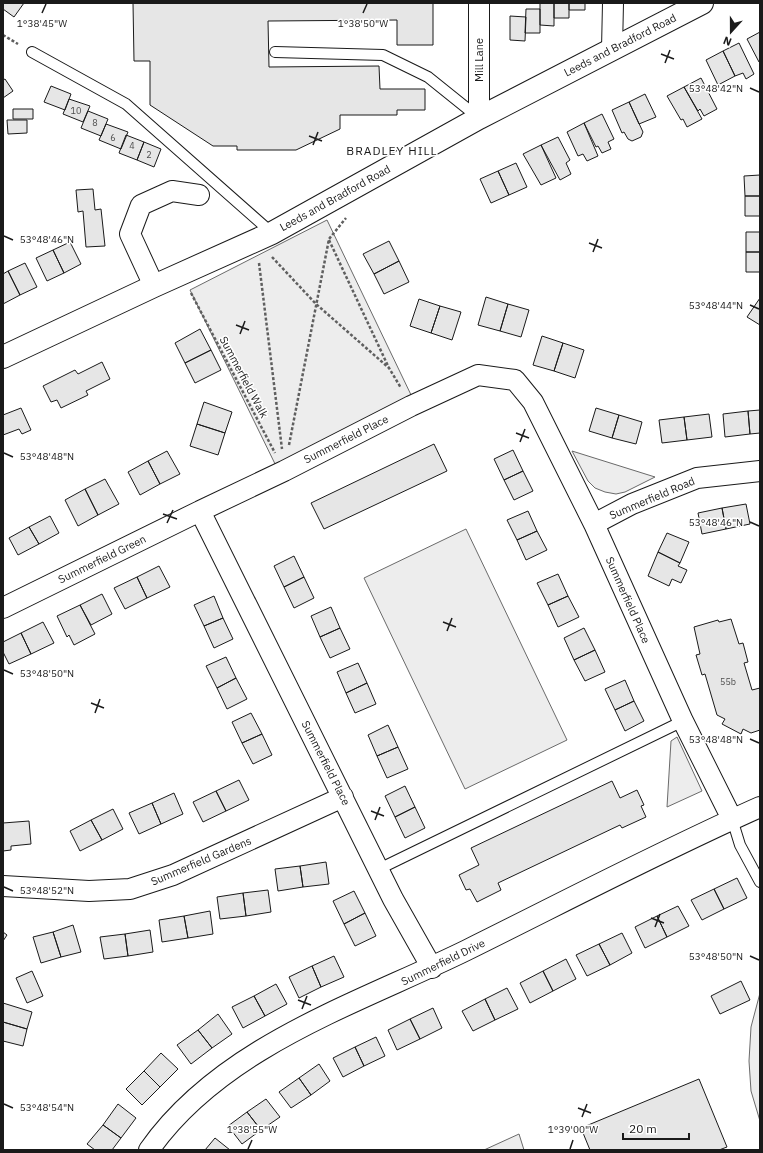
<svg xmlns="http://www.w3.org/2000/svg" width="763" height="1153" font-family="'IBM Plex Sans',sans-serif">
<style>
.built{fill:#ededed;stroke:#6a6a6a}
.building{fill:#e6e6e6;stroke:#1a1a1a}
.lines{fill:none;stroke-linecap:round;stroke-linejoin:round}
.lane-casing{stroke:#1a1a1a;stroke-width:12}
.street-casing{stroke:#1a1a1a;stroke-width:22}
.secondary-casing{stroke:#1a1a1a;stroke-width:24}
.path{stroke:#5f5f5f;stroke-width:2.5;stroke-dasharray:3 2;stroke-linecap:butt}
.lane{stroke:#fff;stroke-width:10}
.street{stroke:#fff;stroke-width:20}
.secondary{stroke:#fff;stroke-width:22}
.ticks{fill:none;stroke:#1a1a1a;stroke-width:1.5}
.labels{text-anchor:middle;stroke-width:3;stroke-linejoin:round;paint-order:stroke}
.number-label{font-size:9px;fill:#4d4d4d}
.street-label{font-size:11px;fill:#1a1a1a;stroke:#fff}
.neighbourhood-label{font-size:12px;letter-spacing:1px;fill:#1a1a1a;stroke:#fff}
.ticks-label{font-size:10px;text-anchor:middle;fill:#1a1a1a;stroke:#fff;stroke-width:3;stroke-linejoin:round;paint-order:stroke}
</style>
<rect width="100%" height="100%" fill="#fff"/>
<path class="built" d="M327,220l86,179 -135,71 -88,-180z
M572,451l83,26 -30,15 -9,2 -11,-2 -10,-4 -7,-7z
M466,529l101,211 -102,49 -101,-211z
M677,737l25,54 -35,16 4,-66z
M760,993v128l-9,-30 -2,-30 2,-34z
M519,1134l5,16h-40z"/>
<path class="building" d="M3,3h21l-10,14 -11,-8z
M133,3h300v42h-36v-25l-129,1 1,46 110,-1 1,23h45v21h-28v5h-57v14l-44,21h-59v-4h-24l-63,-41v-44h-16z
M540,3h14v23l-14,-1z
M554,3h15v15h-15z
M569,3h16v7h-16z
M526,9h14v24h-15z
M510,16l16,1 -1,24 -15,-1z
M760,32v30h-1l-12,-23z
M739,43l15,31 -8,5 -3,-6 -8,3 -12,-25z
M723,51l12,25 -17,9 -12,-25z
M701,78l16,31 -13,7 -4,-7 -2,2 -14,-24z
M5,79l8,12 -10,7v-18z
M51,86l20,8 -6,16 -21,-8z
M684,87l18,32 -15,8 -4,-8 -2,1 -14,-24z
M645,94l11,23 -17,7 -10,-22z
M69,99l21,7 -7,16 -20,-8z
M629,102l14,30 -2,5 -9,4 -4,-2 -4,-7 -2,1 -10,-23z
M13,109h20v10h-20z
M88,111l20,8 -7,17 -20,-8z
M602,114l12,25 -6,3 3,7 -9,4 -4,-7 -2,1 -12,-24z
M7,120h20v13l-19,1z
M584,123l14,33 -11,5 -4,-7 -5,2 -11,-24z
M106,124l22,8 -7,17 -22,-9z
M126,135l18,7 -7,18 -18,-7z
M558,137l12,23 -4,3 5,11 -11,6 -19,-35z
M144,142l17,7 -7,18 -17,-7z
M541,145l15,33 -15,7 -18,-31z
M516,163l11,24 -18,8 -11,-24z
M498,171l11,24 -18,8 -11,-24z
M760,175v21h-15l-1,-20z
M93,189l2,21 6,-1 4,37 -19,1 -3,-36 -5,1 -2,-22z
M745,196h15v20h-15z
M746,232h14v20h-14z
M389,241l10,20 -25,13 -11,-20z
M70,242l11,22 -17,9 -11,-23z
M53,250l11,23 -17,8 -11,-23z
M746,252h14v20h-14z
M399,261l10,21 -25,12 -10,-20z
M25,263l12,24 -17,8 -12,-24z
M8,271l12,24 -17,9v-30z
M486,297l22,7 -8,27 -22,-6z
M760,298v27l-13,-8z
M419,299l21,7 -9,27 -21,-7z
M508,304l21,6 -8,27 -21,-6z
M440,306l21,6 -9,28 -21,-7z
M200,329l11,21 -26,13 -10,-20z
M542,336l21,7 -9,28 -21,-6z
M563,343l21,7 -9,28 -21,-7z
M211,350l10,20 -26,13 -10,-20z
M102,362l8,17 -24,12 2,4 -27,13 -4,-8 -6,2 -8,-16 32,-16 3,4z
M204,402l28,10 -7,21 -28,-9z
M21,408l10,22 -9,4 -3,-5 -16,6v-20z
M596,408l23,7 -7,23 -23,-7z
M760,410v23l-10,1 -2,-23z
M748,411l2,23 -25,3 -2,-23z
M709,414l3,23 -25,3 -3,-23z
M619,415l23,7 -6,22 -24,-6z
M684,417l3,23 -25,3 -3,-23z
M197,424l28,9 -7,22 -28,-9z
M434,444l13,27 -123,58 -13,-26z
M513,450l10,21 -19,9 -10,-21z
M167,451l13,23 -20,10 -12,-23z
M148,461l12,23 -20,11 -12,-23z
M523,471l10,20 -19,9 -10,-20z
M105,479l14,25 -21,11 -13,-26z
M85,489l13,26 -20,11 -13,-26z
M746,504l4,20 -24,5 -4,-21z
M722,508l4,21 -24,5 -4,-21z
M528,511l9,20 -20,9 -10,-20z
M50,516l9,17 -20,11 -10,-17z
M29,527l10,17 -21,11 -9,-17z
M537,531l10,19 -21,10 -9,-20z
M667,533l22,9 -9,21 -22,-11z
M658,552l22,11 -2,3 9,4 -6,13 -9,-4 -3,7 -21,-10z
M294,556l10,21 -20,10 -10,-21z
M159,566l11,21 -23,11 -10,-21z
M558,574l10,22 -20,9 -11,-22z
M137,577l10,21 -22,11 -11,-21z
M304,577l10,21 -20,10 -10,-21z
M102,594l10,20 -21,11 -11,-20z
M214,596l9,22 -19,8 -10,-21z
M568,596l11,21 -21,10 -10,-22z
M80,605l15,29 -21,11 -5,-10 -2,2 -10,-21z
M331,607l9,21 -20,9 -9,-21z
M223,618l10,21 -19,9 -10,-22z
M731,619l8,25 4,-1 5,19 -4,1 8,27 8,-2v42l-9,3 -8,-4 -2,5 -19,-10 3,-5 -8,-4 -12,-41 -3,1 -6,-20 4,-1 -6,-27 24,-7 1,2z
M43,622l11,21 -23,11 -10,-21z
M340,628l10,21 -20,9 -10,-21z
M584,628l11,22 -21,10 -10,-22z
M21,633l10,21 -22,10 -6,-12v-10z
M595,650l10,22 -20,9 -11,-21z
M226,657l10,21 -19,10 -11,-22z
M358,663l9,20 -21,10 -9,-21z
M236,678l11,21 -20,10 -10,-21z
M625,680l9,21 -19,9 -10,-21z
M367,683l9,21 -21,9 -9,-20z
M634,701l10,20 -19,10 -10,-21z
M251,713l11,21 -20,9 -10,-21z
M388,725l10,22 -21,9 -9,-21z
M262,734l10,21 -19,9 -11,-21z
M398,747l10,22 -21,9 -10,-22z
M239,780l10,20 -23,11 -10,-20z
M612,781l8,17 17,-8 7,15 -3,1 5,11 -24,11 -2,-3 -122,58 3,7 -24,12 -7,-13 -4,1 -7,-15 20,-10 -8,-17z
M405,786l10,21 -20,10 -10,-21z
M216,791l10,20 -23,11 -10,-20z
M174,793l9,21 -22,10 -9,-21z
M152,803l9,21 -22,10 -10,-21z
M415,807l10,21 -20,10 -10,-21z
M113,809l10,20 -21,11 -11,-20z
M91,820l11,20 -22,11 -10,-20z
M29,821l2,23 -20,2v4l-8,1v-28z
M326,862l3,22 -26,3 -3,-21z
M300,866l3,21 -25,4 -3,-22z
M737,878l10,20 -23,11 -10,-20z
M714,889l10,20 -22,11 -11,-20z
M268,890l3,22 -25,4 -3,-23z
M354,891l11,22 -21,11 -11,-23z
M243,893l3,23 -26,3 -3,-22z
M678,906l11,20 -22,11 -10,-21z
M210,911l3,23 -25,4 -4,-22z
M365,913l11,23 -21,10 -11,-22z
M184,916l4,22 -26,4 -3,-22z
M657,916l10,21 -22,11 -10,-21z
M73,925l8,27 -20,5 -8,-25z
M150,930l3,22 -25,4 -3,-22z
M3,932l4,3 -4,6z
M53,932l8,25 -20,6 -8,-26z
M622,933l10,20 -22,12 -11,-21z
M125,934l3,22 -24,3 -4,-22z
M599,944l11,21 -23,11 -11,-21z
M334,956l10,21 -23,10 -9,-21z
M566,959l10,20 -23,12 -10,-20z
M312,966l9,21 -22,11 -10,-21z
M32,971l11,25 -16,7 -11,-25z
M543,971l10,20 -23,12 -10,-20z
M741,981l9,19 -30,14 -9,-18z
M276,984l11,20 -22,12 -11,-20z
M507,988l11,21 -23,11 -10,-21z
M254,996l11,20 -22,12 -11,-21z
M485,999l10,21 -22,11 -11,-20z
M3,1003l29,9 -5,17 -24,-7z
M433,1008l9,20 -22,11 -10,-20z
M218,1014l14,20 -20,14 -14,-18z
M410,1019l10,20 -23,11 -9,-20z
M3,1022l24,7 -4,17 -20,-5z
M198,1030l14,18 -21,16 -14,-19z
M376,1037l9,19 -21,10 -9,-19z
M355,1047l9,19 -21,11 -10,-19z
M161,1053l17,16 -18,18 -16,-16z
M319,1064l11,17 -19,14 -12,-17z
M144,1071l16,16 -18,18 -16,-16z
M299,1078l12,17 -20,13 -12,-16z
M699,1079l28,68 -8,3h-129l-9,-22z
M266,1099l14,18 -19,13 -14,-18z
M118,1104l18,14 -15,20 -18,-13z
M247,1112l14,18 -19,14 -14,-18z
M103,1125l18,13 -9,12h-17l-8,-6z
M215,1138l15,12h-25z"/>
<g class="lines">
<g class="lane-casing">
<path id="lane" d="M32,52l94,52 146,129
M275,52l108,3 45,22 51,41
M732,819l8,26 20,37
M379,869l304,-148"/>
</g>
<g class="street-casing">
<path id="street" d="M479,3v115
M612,49l1,-46
M154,286l-24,-52 11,-29 31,-14 27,4
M594,524l38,-20 65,-26 63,-7
M3,608l197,-97
M3,886l86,5 41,-2 43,-14 170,-78
M432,968l-39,-69 -193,-388 84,-40 127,-65 67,-31 37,5 18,22 61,122 89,197 49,98
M149,1150c73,-104 208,-146 318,-200 97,-48 194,-99 293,-143"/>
</g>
<g class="secondary-casing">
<path id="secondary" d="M3,357l151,-71 118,-53 207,-115 223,-115"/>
</g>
<path class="path" d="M3,35l15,9
M329,240l60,128 12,20
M272,257l44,47 73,64
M259,263l23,186
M191,293l84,160
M289,445l40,-206 17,-21"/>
<use href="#lane" class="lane"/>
<use href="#street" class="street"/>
<use href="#secondary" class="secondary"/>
</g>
<path class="ticks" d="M42,13l4,-9M363,13l4,-9M661,54l13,5M665,63l5,-13M750,88l9,4M309,136l13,5M313,145l5,-13M4,236l9,4M589,243l13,5M593,252l5,-13M750,305l9,4M236,325l13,5M240,334l5,-13M516,433l13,5M520,442l5,-13M4,453l9,4M163,514l14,5M750,522l9,4M167,523l6,-13M443,622l13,5M447,631l5,-13M4,670l9,4M91,703l13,5M95,713l5,-14M750,739l9,4M371,811l13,5M375,820l5,-13M4,887l9,4M651,918l13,5M655,927l5,-13M750,956l9,4M298,1000l13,5M302,1009l5,-13M4,1104l9,4M578,1108l13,5M582,1117l5,-13M248,1149l4,-9M570,1149l3,-9"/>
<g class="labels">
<g class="number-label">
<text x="76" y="114">10</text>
<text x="95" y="126">8</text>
<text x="113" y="141">6</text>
<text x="132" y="149">4</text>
<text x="149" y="158">2</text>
<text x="728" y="685">55b</text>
</g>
<g class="street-label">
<text transform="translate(620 45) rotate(-27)" y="4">Leeds and Bradford Road</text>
<text transform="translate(479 60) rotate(-90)" y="4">Mill Lane</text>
<text transform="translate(335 198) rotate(-29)" y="4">Leeds and Bradford Road</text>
<text transform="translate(244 377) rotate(62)" y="4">Summerfield Walk</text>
<text transform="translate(346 439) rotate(-27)" y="4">Summerfield Place</text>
<text transform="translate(652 498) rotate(-23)" y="4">Summerfield Road</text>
<text transform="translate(102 559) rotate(-26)" y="4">Summerfield Green</text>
<text transform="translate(628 600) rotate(66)" y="4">Summerfield Place</text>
<text transform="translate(326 763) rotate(63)" y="4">Summerfield Place</text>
<text transform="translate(201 861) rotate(-23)" y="4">Summerfield Gardens</text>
<text transform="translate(443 962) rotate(-26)" y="4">Summerfield Drive</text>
</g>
<g class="neighbourhood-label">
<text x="392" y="155">BRADLEY HILL</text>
</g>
</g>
<g class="ticks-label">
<text x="363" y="27">1°38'50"W</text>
<text x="42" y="27">1°38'45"W</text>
<text x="716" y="92">53°48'42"N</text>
<text x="47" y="243">53°48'46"N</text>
<text x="716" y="309">53°48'44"N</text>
<text x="47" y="460">53°48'48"N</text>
<text x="716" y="526">53°48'46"N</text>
<text x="47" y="677">53°48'50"N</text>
<text x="716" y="743">53°48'48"N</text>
<text x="47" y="894">53°48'52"N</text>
<text x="716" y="960">53°48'50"N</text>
<text x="47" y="1111">53°48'54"N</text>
<text x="252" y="1133">1°38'55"W</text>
<text x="573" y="1133">1°39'00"W</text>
</g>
<rect width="763" height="1153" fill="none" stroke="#1a1a1a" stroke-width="8"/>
<g transform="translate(731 32) rotate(201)" stroke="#ffffff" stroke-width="3" paint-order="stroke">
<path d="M0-3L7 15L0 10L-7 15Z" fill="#1a1a1a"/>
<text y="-6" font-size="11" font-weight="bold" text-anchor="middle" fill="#1a1a1a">N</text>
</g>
<path d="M623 1133v6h66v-6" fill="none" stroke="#1a1a1a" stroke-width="2"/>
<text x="629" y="1133" font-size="12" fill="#1a1a1a" stroke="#ffffff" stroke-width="3" paint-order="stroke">20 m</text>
</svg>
